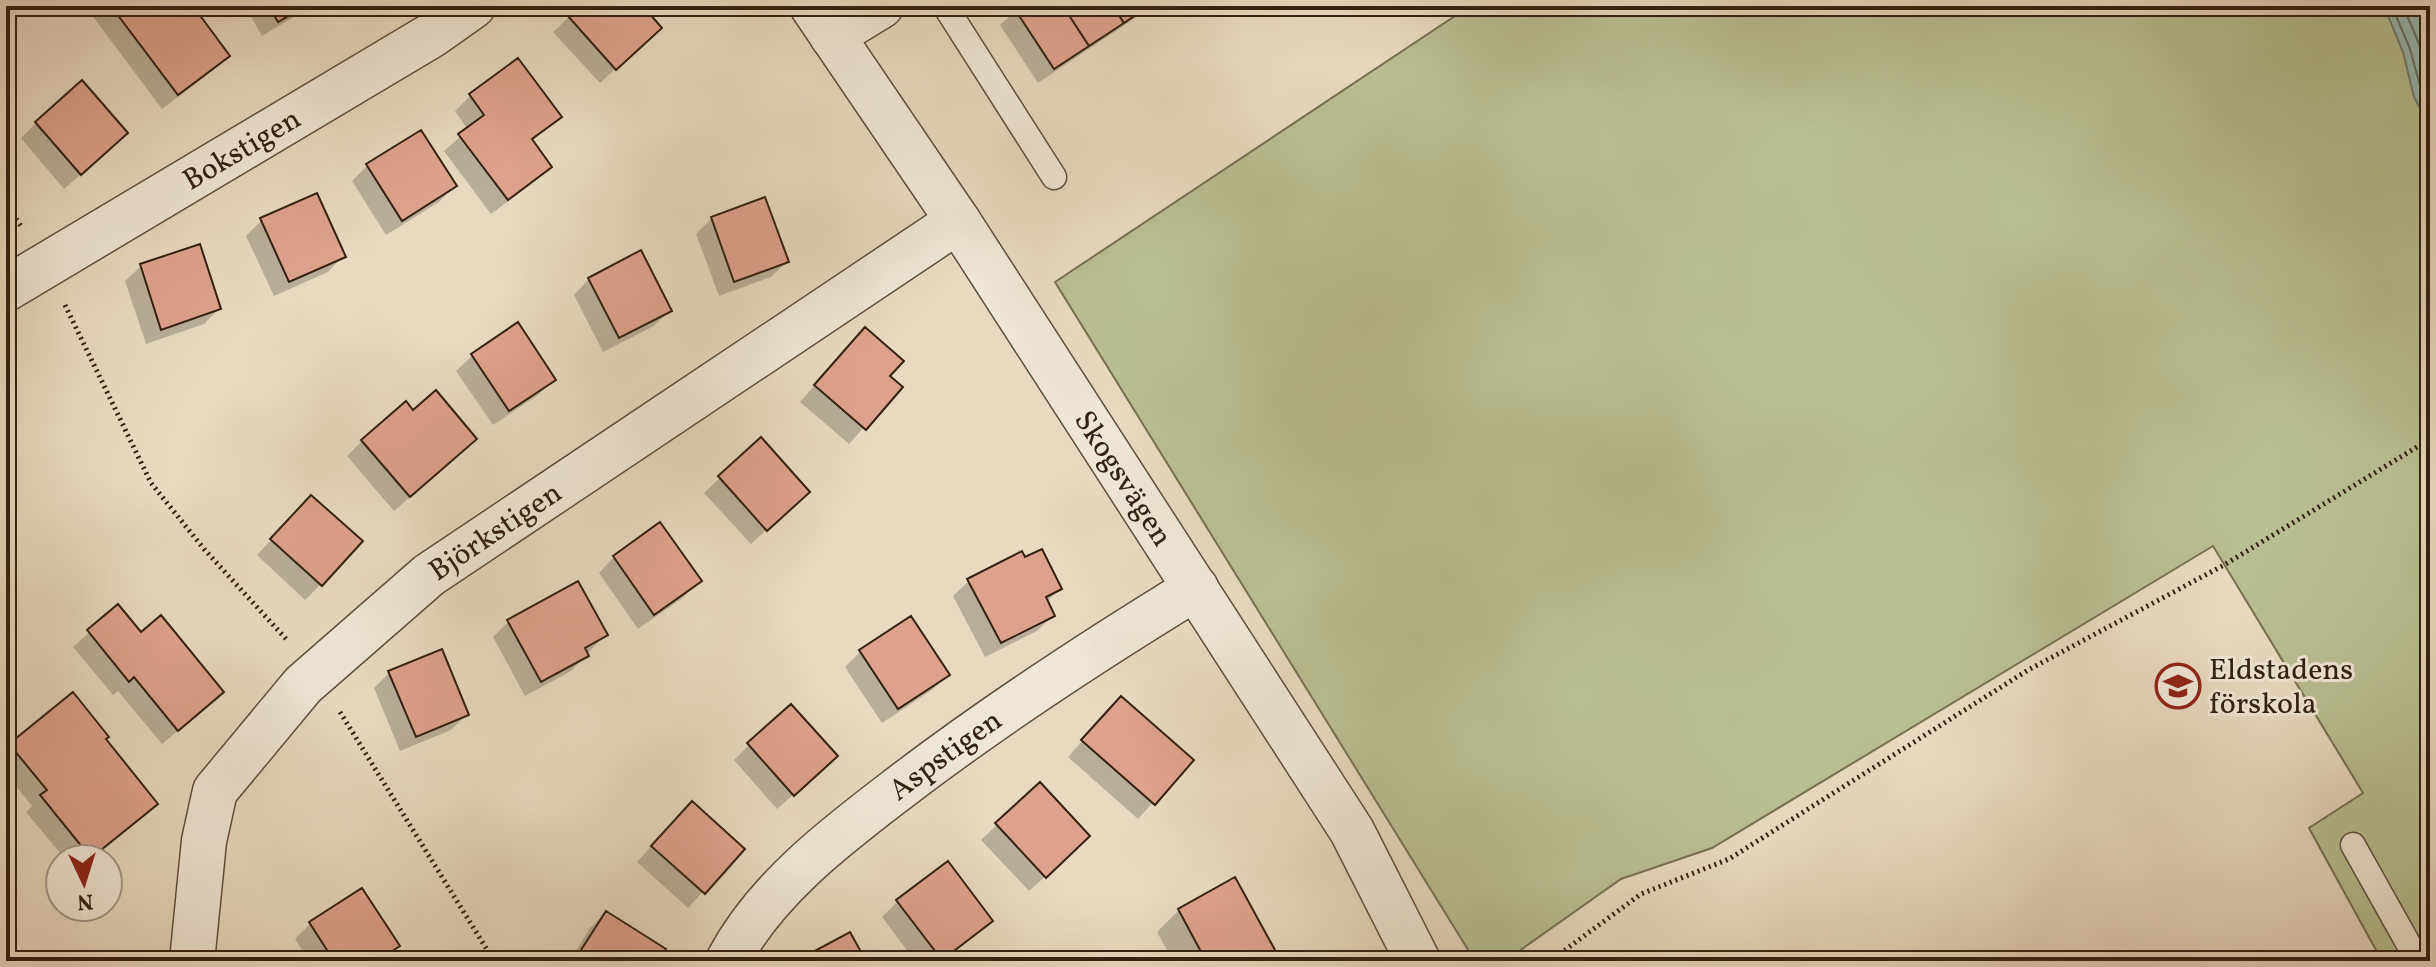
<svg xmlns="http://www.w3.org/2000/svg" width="2436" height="967" font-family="Vollkorn,serif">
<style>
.green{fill:#b8bf91;stroke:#767051;stroke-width:2}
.water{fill:#97bab3;stroke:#6f7c72;stroke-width:2}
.shadow{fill:#0003}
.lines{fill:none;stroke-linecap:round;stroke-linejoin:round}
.shore{stroke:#656d62;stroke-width:2}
.building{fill:#dda28b;stroke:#332011;stroke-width:2}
.lane-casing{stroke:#604e3d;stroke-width:27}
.street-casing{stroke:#604e3d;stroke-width:47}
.path{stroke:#332011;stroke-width:5;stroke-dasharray:2 4;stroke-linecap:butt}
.lane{stroke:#f0e6d6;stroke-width:24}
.street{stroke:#f0e6d6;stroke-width:44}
.labels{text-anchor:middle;stroke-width:6;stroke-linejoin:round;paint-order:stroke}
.street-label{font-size:30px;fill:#332011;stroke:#f0e6d6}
.poi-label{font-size:30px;fill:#332011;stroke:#f0e6d6;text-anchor:start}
</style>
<rect width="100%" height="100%" fill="#e8d9c0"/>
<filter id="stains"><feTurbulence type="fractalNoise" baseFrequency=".0025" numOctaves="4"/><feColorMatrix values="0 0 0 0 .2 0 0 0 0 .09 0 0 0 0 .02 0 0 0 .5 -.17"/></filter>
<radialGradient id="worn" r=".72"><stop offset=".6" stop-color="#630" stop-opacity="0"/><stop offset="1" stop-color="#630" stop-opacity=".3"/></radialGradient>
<path class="green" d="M1470,6h960v955h-48l-73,-133 54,-35 -150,-247 -501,302 -91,31 -116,82h-30l-420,-679z"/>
<path class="water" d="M2384,6h46v121l-16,-30 -11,-45z"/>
<path class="shadow" d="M85,6h71l6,8 11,-8h17l38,49 -16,16 -50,38z
M245,6h67l-50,30z
M581,6h59l4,37 -44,40 -47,-51z
M1021,6h132l-115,77 -38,-58z
M518,61l41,56 -28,25 19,25 -16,15 -43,32 -47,-63 24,-21 -13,-19 15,-15z
M36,123l74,26 -46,40 -43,-51z
M367,166l88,20 -16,16 -53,33 -34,-54z
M712,218l75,44 -16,15 -52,19 -23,-62z
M262,220l81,36 -15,16 -54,24 -28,-60z
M141,266l78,43 -15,15 -58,20 -21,-63z
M589,279l80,32 -15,15 -51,26 -29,-57z
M517,325l36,54 -15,16 -45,30 -37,-54 16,-15z
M850,345l50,42 -51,57 -49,-42z
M413,413l46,41 -65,57 -47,-55 15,-15z
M760,440l32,67 -41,37 -47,-51z
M296,513l24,72 -15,15 -48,-45z
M614,557l85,24 -15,16 -46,32 -39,-56z
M1024,559l36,30 -14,13 7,14 -16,15 -52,26 -32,-61 16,-15z
M117,607l89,100 -44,37 -44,-53 -5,4 -40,-48z
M508,622l97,13 -34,36 -46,25 -32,-59z
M860,652l87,23 -15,15 -50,33 -37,-56z
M389,673l78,41 -16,16 -51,21 -26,-63z
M1106,714l85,46 -53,59 -70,-62z
M104,740l51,63 -65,56h-25l-39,-47 6,-6 -26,-32v-24l5,-5z
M749,745l71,26 -43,38 -43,-49z
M676,819l66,30 -54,59 -51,-46z
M997,825l75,27 -43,39 -48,-51z
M361,891l36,55 -15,15h-73l-14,-22 15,-15z
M897,902l93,19 -48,40h-27l-33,-44z
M1179,910l99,51h-105l-16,-29z
M606,913l50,48h-86l20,-33z"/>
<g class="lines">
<path class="shore" d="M2392,6l18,43 12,44 8,17
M2403,6l17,40 10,41"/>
</g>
<path class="building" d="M111,6h47l4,6 8,-6h23l37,50 -52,39z
M269,6h36l-27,16z
M578,6h65l19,22 -46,42 -49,-55z
M1018,6h45l26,40 -35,23 -40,-61z
M1063,6h50l11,17 -35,23z
M1113,6h36l-25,17z
M518,58l44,59 -30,22 20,28 -44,33 -50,-66 26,-19 -15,-21z
M82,80l46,53 -47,42 -46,-53z
M421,130l36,56 -55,35 -36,-57z
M317,193l29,64 -57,25 -29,-64z
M765,197l24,65 -55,20 -23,-65z
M200,244l21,65 -60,21 -21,-66z
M641,250l31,61 -53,27 -31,-60z
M518,322l38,58 -47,31 -38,-57z
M865,327l39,34 -14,15 13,11 -37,43 -52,-45z
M436,390l41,49 -67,58 -49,-57 45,-39 7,9z
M761,437l49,55 -43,39 -49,-55z
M311,495l52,46 -41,45 -52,-47z
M660,522l42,59 -48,34 -41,-59z
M1042,549l20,40 -16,8 9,19 -54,27 -34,-64 55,-28 3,6z
M578,581l30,54 -23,13 4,8 -48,26 -34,-62z
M118,604l23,28 20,-17 63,77 -46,39 -44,-54 -5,5 -42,-52z
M911,616l39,59 -52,34 -39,-59z
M442,649l27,66 -53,22 -28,-66z
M73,692l36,45 -3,2 52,65 -67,54 -51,-63 7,-5 -38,-46z
M1121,696l73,64 -39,45 -74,-65z
M791,704l47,52 -44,40 -47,-53z
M1040,782l50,54 -44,42 -51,-55z
M692,801l53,48 -40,45 -54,-48z
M948,861l45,60 -51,39 -46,-60z
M1235,877l46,84h-75l-28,-52z
M362,888l38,58 -23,15h-43l-25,-39z
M606,911l60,38 -8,12h-84z
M850,932l16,29h-70z"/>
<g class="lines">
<g class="lane-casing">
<path id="lane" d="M945,6l109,171
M2353,845l65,116"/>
</g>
<g class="street-casing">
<g id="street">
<path id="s1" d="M812,6l146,215 394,610 66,130"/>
<path d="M832,36l49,-30"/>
<path id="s2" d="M6,289l426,-254 41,-29"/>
<path id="s3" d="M192,961l12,-120 11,-50 88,-106 126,-110 529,-354"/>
<path id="s4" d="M728,961c37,-71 107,-124 170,-172 95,-73 195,-138 298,-201"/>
</g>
</g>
<path class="path" d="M6,204l15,22
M65,305l86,178 53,66 83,91
M340,712l154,249
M1550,961l91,-67 88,-35 299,-189 196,-105 206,-126"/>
<use href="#lane" class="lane"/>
<use href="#street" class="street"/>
</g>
<defs>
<g id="school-ring" transform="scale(2.3)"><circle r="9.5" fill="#f0e6d6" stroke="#8f2418" stroke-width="1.5"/><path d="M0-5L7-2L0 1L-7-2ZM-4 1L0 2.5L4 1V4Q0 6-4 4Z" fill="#8f2418"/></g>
</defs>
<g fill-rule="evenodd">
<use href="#school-ring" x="2178" y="686"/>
</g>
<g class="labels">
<g class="street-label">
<text dy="10" stroke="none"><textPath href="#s2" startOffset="274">Bokstigen</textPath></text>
<text dy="10" stroke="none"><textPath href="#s1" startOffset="566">Skogsvägen</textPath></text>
<text dy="10" stroke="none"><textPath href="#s3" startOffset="556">Björkstigen</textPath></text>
<text dy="10" stroke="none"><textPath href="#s4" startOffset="302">Aspstigen</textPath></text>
</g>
<g class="poi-label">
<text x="2209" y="679">Eldstadens<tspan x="2209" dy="34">förskola</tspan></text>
</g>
</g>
<rect width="2436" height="967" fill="none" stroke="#e8d9c0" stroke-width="32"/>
<rect x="8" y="8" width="2420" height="951" fill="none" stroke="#332011" stroke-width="4"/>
<rect x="16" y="16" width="2404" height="935" fill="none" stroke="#332011" stroke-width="2"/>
<g transform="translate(84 883) rotate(176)"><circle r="38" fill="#f0e6d6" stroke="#a49787" stroke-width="2"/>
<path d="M0-6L14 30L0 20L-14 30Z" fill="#8f2418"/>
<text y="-12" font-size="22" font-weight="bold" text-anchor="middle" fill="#332011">N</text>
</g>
<rect width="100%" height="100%" filter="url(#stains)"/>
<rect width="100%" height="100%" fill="url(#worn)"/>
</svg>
